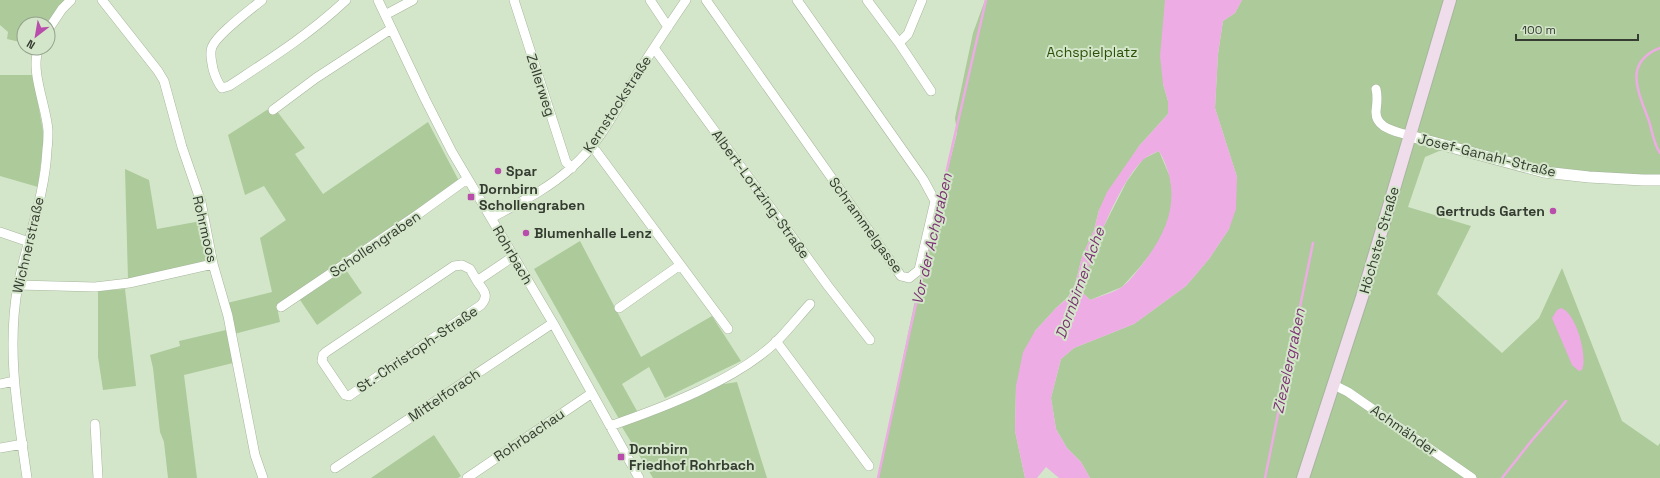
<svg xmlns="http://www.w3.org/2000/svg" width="1660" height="478" font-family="'Space Grotesk',sans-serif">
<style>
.green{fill:#acca9a}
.water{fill:#edace3;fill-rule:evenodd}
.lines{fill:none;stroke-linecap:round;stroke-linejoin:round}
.stream{stroke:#edace3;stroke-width:2.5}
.minor-casing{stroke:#a6b79c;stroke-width:10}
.tertiary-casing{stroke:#a6b79c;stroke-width:12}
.secondary-casing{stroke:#a6b79c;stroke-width:14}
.minor{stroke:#fff;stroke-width:9}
.tertiary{stroke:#fff;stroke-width:11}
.secondary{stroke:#efddec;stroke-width:12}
.poi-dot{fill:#b94dac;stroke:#d4e6ca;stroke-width:1.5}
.labels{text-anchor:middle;stroke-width:4;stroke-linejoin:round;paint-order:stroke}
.park-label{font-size:14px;fill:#2b5007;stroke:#d4e6ca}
.street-label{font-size:14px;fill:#353c31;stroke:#d4e6ca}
.poi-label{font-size:14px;font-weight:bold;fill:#353c31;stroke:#d4e6ca;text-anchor:start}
.water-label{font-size:15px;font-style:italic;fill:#7c3273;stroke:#d4e6ca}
</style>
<rect width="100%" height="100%" fill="#d4e6ca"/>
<path class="green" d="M0,0h65l-19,24h-22v19l-17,-4 1,-7 -8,-7z
M985,0h180l-2,84 5,17v13l-29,32 -40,64 -5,20 -12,27 -7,27 -7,13 -12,11 -21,23 -19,55 -1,45 10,47h-147l39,-187 40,-158 -2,-15 18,-85z
M1242,0h418v184l-91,-7 -125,-28 -19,8 -17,50 63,19 -34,68 65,59 37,-35 23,-50 60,153 36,25 2,-3v35h-570l-9,-16 -14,-14 -11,-19 -5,-31 10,-39 13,-11 60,-24 52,-38 23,-27 20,-30 8,-52 -22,-69 3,-54 5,-33 12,-8z
M0,75h33l11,62 -6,50 -38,-11z
M273,106l32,42 -10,6 28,40 105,-72 31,59 -119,80 22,32 -45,32 -21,-31 -19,13 3,15 -46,12 -7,-31 45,-11 -12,-54 26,-18 -22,-34 -19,9 -17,-60z
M1159,151l11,26 3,22 -6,27 -12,22 -15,19 -18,20 -32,13 -7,-7 2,-15 8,-25 10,-25 24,-47 16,-22z
M125,169l24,11 8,49 44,-8 6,42 -79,17z
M580,241l61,116 71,-41 29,45 -76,37 -16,-31 -27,17 15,27 -18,8 -85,-150z
M125,289l11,97 -33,4 -5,-33v-66z
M226,330l7,33 -49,12 13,103h-29l-4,-36 -4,-10 -7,-64 -3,-13 30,-9 -1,-5z
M737,382l30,96h-114l-31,-51 96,-42z
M434,435l27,41 -3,2h-87z"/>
<path class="water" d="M1165,0h77l-7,13 -12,8 -5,33 -3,54 22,69 -1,32 -7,20 -20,30 -23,27 -52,38 -60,24 -13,11 -10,39 5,31 11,19 14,14 9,16h-31l-13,-11 -9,11h-12l-10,-47 1,-45 7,-34 12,-21 21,-23 13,-11 6,-13 7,-27 12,-27 5,-20 8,-18 32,-46 29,-32v-13l-5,-17 -3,-28zM1159,151c23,40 12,76 -15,111 -6,8 -14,19 -22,25 -9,6 -22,9 -32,13l-7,-7c4,-32 36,-111 60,-133 4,-4 11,-7 16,-9z
M1561,308c15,4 27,49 21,62l-3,1 -7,-6 -20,-47 5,-8z"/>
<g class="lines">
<path class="stream" d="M1660,48c-38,15 -21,45 -11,73 3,10 5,24 11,32
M878,478l32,-148 76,-330
M1265,478l48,-235
M1502,478l31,-39 33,-38"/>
<g class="minor-casing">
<path id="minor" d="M102,0l56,71 6,10 18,66 19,55 12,62 15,52 27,139 8,23
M262,0c-12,10 -45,34 -50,47 -3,7 0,15 1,22 2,7 4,13 9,19l7,-2c41,-27 81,-52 117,-86
M378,0l47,99 27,53 101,171 86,155
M514,0l52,162 6,6
M650,0l18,27
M706,0l195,276 8,2 10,-8 16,-69 -12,-22 -126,-179
M867,0l32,43
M922,0l-14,34 -9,9 32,48
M385,15l28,-15
M48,30l14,-21 9,-9
M654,48l174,238 42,54
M1376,89c2,8 1,14 0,22 -1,18 21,20 34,25
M273,110l43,-32 75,-49
M591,148l5,3 132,178
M491,218c28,-15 57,-29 80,-50 29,-25 46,-60 65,-92 16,-26 33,-51 50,-76
M0,232l29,10
M477,281c6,9 13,14 4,24l-132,91 -4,-1 -23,-34 1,-6 3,-3 128,-86 8,-1 8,4 7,12 37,-25
M18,285l77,2 34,-4 84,-19
M281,307l136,-92 50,-36
M619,308l61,-43
M776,341l93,125
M0,384l14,-3
M1334,385l14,7 124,86
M95,424l3,54
M610,426c52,-18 127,-46 167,-85 12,-12 22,-25 33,-37
M0,448l23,-4
M335,468l218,-145
M27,478c-9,-64 -21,-128 -9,-193 9,-45 27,-89 29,-136 1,-6 1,-12 1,-18 -1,-23 -19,-62 -9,-83
M467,478l125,-85"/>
</g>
<g class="tertiary-casing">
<path id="tertiary" d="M1410,136l134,36 45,5 54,3h17"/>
</g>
<g class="secondary-casing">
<path id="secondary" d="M1303,478l59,-181 88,-297"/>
</g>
<use href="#minor" class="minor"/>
<use href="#tertiary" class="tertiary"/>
<use href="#secondary" class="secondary"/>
</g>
<g class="poi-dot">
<circle cx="498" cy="171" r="4"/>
<rect x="467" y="193" width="8" height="8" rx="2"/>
<circle cx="1553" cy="211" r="4"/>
<circle cx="526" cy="233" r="4"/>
<rect x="617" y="453" width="8" height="8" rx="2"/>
</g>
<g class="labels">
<g class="park-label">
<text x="1092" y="57">Achspielplatz</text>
</g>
<g class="street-label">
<text transform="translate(541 85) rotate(72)" y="5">Zellerweg</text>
<text transform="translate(617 104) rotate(-57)" y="5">Kernstockstraße</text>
<text transform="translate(1487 155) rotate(14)" y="5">Josef-Ganahl-Straße</text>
<text transform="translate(761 194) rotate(54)" y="5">Albert-Lortzing-Straße</text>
<text transform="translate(866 225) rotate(54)" y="5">Schrammelgasse</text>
<text transform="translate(205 229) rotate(77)" y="5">Rohrmoos</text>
<text transform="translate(1379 240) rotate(-74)" y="5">Höchster Straße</text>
<text transform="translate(375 244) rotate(-34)" y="5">Schollengraben</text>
<text transform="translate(28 245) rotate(-77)" y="5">Wichnerstraße</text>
<text transform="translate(513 255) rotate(60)" y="5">Rohrbach</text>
<text transform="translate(417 349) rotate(-34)" y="5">St.-Christoph-Straße</text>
<text transform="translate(444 395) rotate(-34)" y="5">Mittelforach</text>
<text transform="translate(1404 430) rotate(35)" y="5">Achmähder</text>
<text transform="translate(529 435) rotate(-34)" y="5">Rohrbachau</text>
</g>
<g class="poi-label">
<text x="506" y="176">Spar</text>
<text x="479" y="194">Dornbirn<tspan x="479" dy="16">Schollengraben</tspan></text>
<text x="1545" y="216" text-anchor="end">Gertruds Garten</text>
<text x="534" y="238">Blumenhalle Lenz</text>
<text x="629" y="454">Dornbirn<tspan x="629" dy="16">Friedhof Rohrbach</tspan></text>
</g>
<g class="water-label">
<text transform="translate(932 239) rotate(-77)" y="5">Vor der Achgraben</text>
<text transform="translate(1080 283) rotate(-70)" y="5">Dornbirner Ache</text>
<text transform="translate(1289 361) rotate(-78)" y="5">Ziezelergraben</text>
</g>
</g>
<g transform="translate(36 36) rotate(211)"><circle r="19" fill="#d4e6ca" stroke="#94a28d"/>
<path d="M0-3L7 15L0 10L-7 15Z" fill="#b94dac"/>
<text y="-6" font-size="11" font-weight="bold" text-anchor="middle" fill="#353c31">N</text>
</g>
<path d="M1516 34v6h122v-6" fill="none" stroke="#353c31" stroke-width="2"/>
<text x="1522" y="34" font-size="12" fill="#353c31" stroke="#d4e6ca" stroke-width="3" paint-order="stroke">100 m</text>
</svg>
